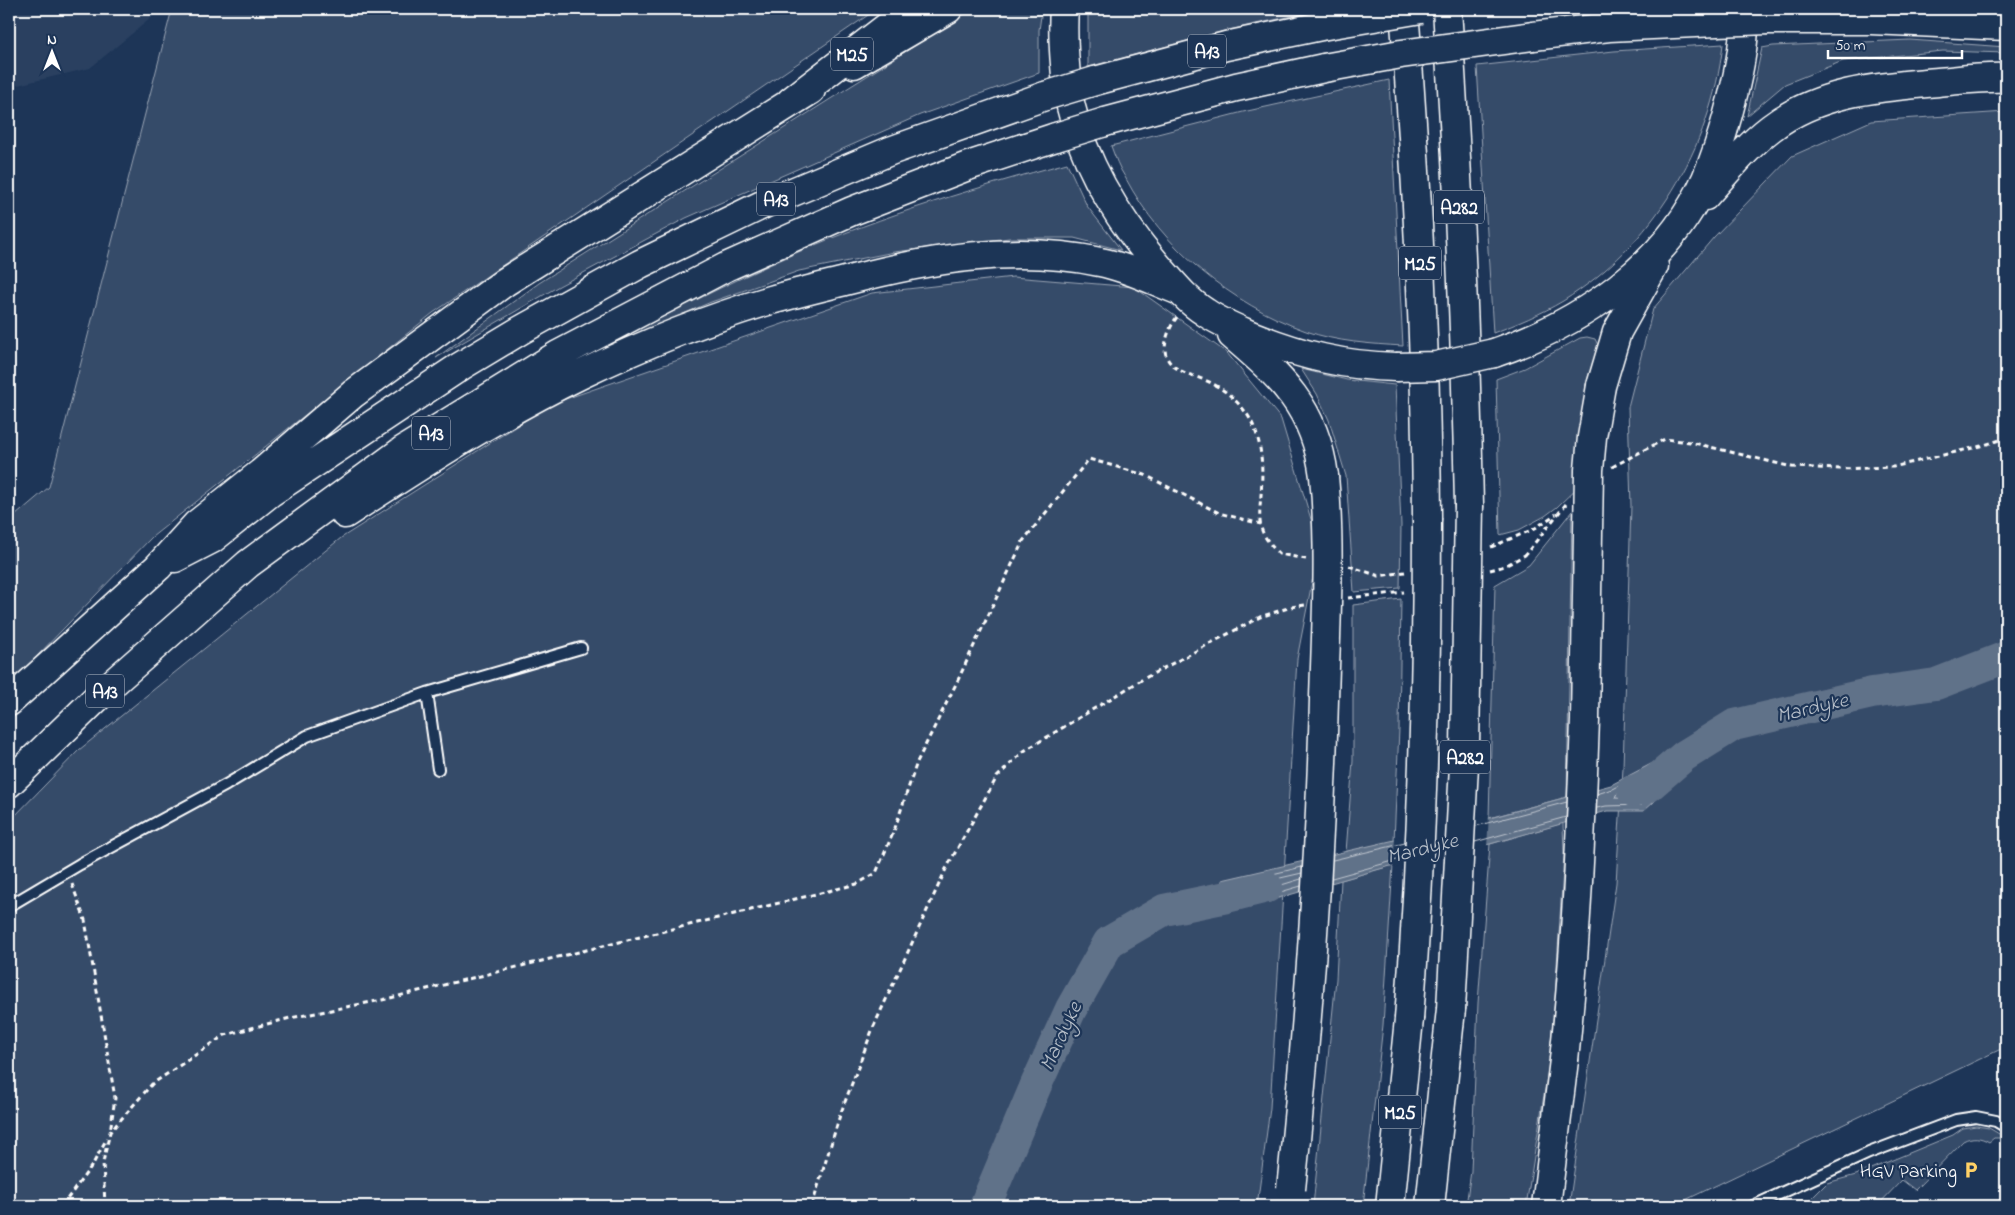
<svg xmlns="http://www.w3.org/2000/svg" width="2015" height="1215" font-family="'Indie Flower',sans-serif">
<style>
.built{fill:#2a4161}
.green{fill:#364b69;stroke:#9aa5b4}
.water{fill:#617289;stroke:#a0aab8}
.pier{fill:#1d3557}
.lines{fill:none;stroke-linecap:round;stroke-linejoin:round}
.shore{stroke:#c0c7d0;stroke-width:1}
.river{stroke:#617289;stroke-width:32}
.service-casing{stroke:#fff;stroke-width:14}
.trunk-casing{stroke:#fff;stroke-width:31}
.motorway-casing{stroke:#fff;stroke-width:31}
.path{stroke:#fff;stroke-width:3;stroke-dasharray:5 4;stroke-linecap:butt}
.service{stroke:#1d3557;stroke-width:10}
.trunk{stroke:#1d3557;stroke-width:28}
.motorway{stroke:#1d3557;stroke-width:28}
.trunk-bridge-casing{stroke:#fff;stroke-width:31;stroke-linecap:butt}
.motorway-bridge-casing{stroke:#fff;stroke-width:31;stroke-linecap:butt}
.trunk-bridge{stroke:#1d3557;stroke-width:28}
.motorway-bridge{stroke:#1d3557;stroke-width:28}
.labels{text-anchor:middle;stroke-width:4.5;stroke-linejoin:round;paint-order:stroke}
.shield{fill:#1d3557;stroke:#bbc2cd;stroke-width:1}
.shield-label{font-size:19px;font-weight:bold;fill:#fff}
.poi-label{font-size:20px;fill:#fff;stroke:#1d3557;text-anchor:end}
.water-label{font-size:21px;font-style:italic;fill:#b8c0ca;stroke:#1d3557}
</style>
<rect width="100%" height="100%" fill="#1d3557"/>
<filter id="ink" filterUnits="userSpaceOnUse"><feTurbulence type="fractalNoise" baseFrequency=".02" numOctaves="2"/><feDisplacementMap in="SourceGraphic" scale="10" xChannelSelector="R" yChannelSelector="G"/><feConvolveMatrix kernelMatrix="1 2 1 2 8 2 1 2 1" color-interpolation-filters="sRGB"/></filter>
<g filter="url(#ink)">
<path class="built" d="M9,9h153l-72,59 -81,19z"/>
<path class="green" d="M172,9h705l-444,304 -281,224 -143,148v-164l40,-34z
M973,9h69l-3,21v43l-119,42 -234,103 -127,68 -123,72 103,-75z
M1088,9h236l-100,22 -136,36z
M1910,40l96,7v6l-63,-2 -100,10 -58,23 -38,32 15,-68 11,-2z
M1723,44c-12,105 -70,201 -160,257 -22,13 -46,23 -70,32l-16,-267 137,-15z
M1389,80l14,266c-33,-2 -66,-4 -97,-15 -75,-27 -144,-83 -181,-154 -6,-9 -10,-20 -14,-31l132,-34z
M2006,112v942l-5,-5 -328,157h-104l47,-323 7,-115 8,-262 -3,-99 25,-98 61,-72 78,-81 79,-35z
M1067,163l20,43 34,44 -47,-12h-65l-115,14 -95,19 -88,31 -116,50c66,-35 133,-69 201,-99 88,-38 179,-65 271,-90z
M1013,277l121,10 93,66 54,66 38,127 -22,113 -27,449 -13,98h-1248v-384l70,-72 262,-212 210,-134 321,-111z
M1587,337l8,2 4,8 -14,133 -28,27 -12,9 -26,14 -19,5 -4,-156 29,-11 55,-30z
M1301,369l46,11 48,5 6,140 -1,63 -46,4 -8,-116 -17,-56 -12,-26z
M1572,511l-5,286 -78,21 6,-233 34,-20z
M1401,599l-2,130 -5,112 -48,11 7,-91v-156z
M1563,823l1,30 -9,144 -6,67 -23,142h-60l5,-35 7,-168 12,-159z
M1393,865l-10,160 -20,181h-50l23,-227 5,-99z
M1976,1126l13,2 17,10h-12l-5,4c-8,-5 -17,-6 -26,-1l-48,49 -13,-10 -25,26h-73l23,-23 29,-8 97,-40 10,-7z"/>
<path class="water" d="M1668,755l4,24 -18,23 -10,9h-37l-117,33 -96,21 -154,44 -14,-1 -4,-28 268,-62 121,-33z"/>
<path class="pier" d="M1489,815l-2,32 -94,21 2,-30z"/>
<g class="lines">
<path class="shore" d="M1655,774l3,1v3l-18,21 -25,-1 1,-3z
M1597,808l9,-2 36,-1 25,-27 -2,-13 -4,-1 -48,25 -16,5
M1476,826l91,-24
M1475,842l91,-25
M1333,860l72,-17
M1332,878l72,-20
M1301,879l-62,19 -3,-2 1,-8 65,-15
M1301,886l-61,18 -9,-2 -3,-16 2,-2 72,-17"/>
<path class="river" d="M1633,791l15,-4 36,-31 50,-31 138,-32 64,-9 70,-27
M985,1206l51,-121 35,-76 38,-67 55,-32 63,-13 40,-10"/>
<g class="service-casing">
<path id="service" d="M427,693l11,76
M9,906l71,-42 146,-79 81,-49 120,-43 154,-45
M1753,1206l116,-53 87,-33 20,-3 20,4 10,6"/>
</g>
<g class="trunk-casing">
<path id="trunk" d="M1064,9c-2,25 1,73 7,98 14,59 47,112 86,158 15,17 29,35 48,47 14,10 32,17 48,24 48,19 91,30 143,31
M1447,9c11,165 19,331 22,496
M1768,20h103l135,6
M1533,36l76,-9 108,-5
M854,64l94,-55
M1095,81l131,-35 95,-20
M1105,122l131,-35 88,-19
M1705,196c21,-23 41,-49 66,-68 48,-37 109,-41 167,-46 23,-2 45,-5 68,-4
M1232,335c49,42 83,72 92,141
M1494,353c88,-30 173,-87 212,-174 9,-21 16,-43 22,-65 9,-33 18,-71 16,-105
M1601,386l16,-54 37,-66
M345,514c77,-50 154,-100 237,-140 60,-29 125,-55 189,-74 25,-7 50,-13 74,-19 83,-22 170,-37 255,-19 27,5 54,19 80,29
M175,558l37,-19 59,-47 190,-126 60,-36 119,-66 124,-60 126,-53 155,-55
M9,702l149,-135 39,-43 64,-51 92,-79 152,-112 306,-192
M9,783l95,-92 144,-127 154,-113 156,-96 168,-88 126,-56 116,-45 88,-29
M1430,1206l21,-197
M1546,1206l18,-146"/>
</g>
<g class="motorway-casing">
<path id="motorway" d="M1404,9c13,169 22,339 23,509
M791,101l96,-74 26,-18
M1390,1206l19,-187"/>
</g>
<path class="path" d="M1177,317c-7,9 -11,20 -12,31 0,25 31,26 48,36 14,7 25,18 34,30 16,24 16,54 14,81 -1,12 -3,27 2,38 4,8 10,15 16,21l27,5
M1612,467l53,-28 25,3 102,25 48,2 53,-2 88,-21 25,-8
M1491,547l43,-18 22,-15
M1349,566l30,10 26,-4
M1490,570l15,-4 20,-11 41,-51
M1348,598l56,-6
M72,884l13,36 30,178 -5,34
M62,1206l31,-42 14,-26
M105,1206l-2,-44 7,-30 42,-48 73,-49 65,-17 92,-18 475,-116 19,-11 18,-42 23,-69 40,-80 66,-141 66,-82 56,16 74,38 42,11
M812,1206l28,-91 33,-87 73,-159 51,-92 27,-26 119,-72 117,-62 31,-10 14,-2"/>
<use href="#service" class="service"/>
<use href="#trunk" class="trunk"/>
<use href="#motorway" class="motorway"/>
<g class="trunk-bridge-casing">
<path id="trunk-bridge" d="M1717,22l51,-2
M1321,26l100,-17
M1324,68l77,-14 132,-18
M1045,96l50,-15
M1056,137l49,-15
M1396,367l40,-1 58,-13
M1451,1009l14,-262 4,-242
M1564,1060c12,-113 17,-226 21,-340 2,-83 2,-167 4,-250l3,-33 9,-51
M1291,1189c17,-163 29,-326 33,-490 2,-74 7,-150 0,-223"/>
</g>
<g class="motorway-bridge-casing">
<path id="motorway-bridge" d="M1409,1019c13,-167 18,-334 18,-501"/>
</g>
<use href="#trunk-bridge" class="trunk-bridge"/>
<use href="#motorway-bridge" class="motorway-bridge"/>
</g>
</g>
<defs>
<g id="parking-bare" transform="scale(1.35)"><path d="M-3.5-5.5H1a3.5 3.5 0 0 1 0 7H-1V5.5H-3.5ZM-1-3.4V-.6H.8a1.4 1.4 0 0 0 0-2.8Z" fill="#ffd166" stroke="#1d3557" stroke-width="2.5" paint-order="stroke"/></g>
</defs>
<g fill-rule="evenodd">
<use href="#parking-bare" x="1971" y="1170"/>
</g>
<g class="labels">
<g class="shield">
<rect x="1188" y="34.5" width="38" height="33" rx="4"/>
<rect x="831" y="37.5" width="42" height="33" rx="4"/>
<rect x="757" y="182.5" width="38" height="33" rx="4"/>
<rect x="1434" y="190.5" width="50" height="33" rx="4"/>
<rect x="1399" y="246.5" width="42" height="33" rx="4"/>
<rect x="412" y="416.5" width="38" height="33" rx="4"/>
<rect x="86" y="674.5" width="38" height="33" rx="4"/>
<rect x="1440" y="740.5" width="50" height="33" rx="4"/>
<rect x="1379" y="1095.5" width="42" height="33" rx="4"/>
</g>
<g class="shield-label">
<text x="1207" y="58">A13</text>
<text x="852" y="61">M25</text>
<text x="776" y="206">A13</text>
<text x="1459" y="214">A282</text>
<text x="1420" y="270">M25</text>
<text x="431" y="440">A13</text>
<text x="105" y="698">A13</text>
<text x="1465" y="764">A282</text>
<text x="1400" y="1119">M25</text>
</g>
<g class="poi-label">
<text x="1957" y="1177">HGV Parking</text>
</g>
<g class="water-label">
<text transform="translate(1812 707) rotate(-13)" y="7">Mardyke</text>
<text transform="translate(1422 848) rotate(-14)" y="7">Mardyke</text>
<text transform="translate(1060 1036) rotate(-65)" y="7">Mardyke</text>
</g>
</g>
<rect width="2015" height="1215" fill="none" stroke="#1d3557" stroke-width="30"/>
<rect x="15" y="15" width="1985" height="1185" fill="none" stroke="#fff" stroke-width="2" filter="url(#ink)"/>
<g transform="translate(52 52)" stroke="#1d3557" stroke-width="4" paint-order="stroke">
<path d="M0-4L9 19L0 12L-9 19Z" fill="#ffffff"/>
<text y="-8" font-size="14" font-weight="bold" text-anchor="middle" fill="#ffffff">N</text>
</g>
<path d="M1828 50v8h134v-8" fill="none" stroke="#ffffff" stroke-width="2.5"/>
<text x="1835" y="50" font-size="15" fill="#ffffff" stroke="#1d3557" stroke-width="4" paint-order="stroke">50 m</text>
</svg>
